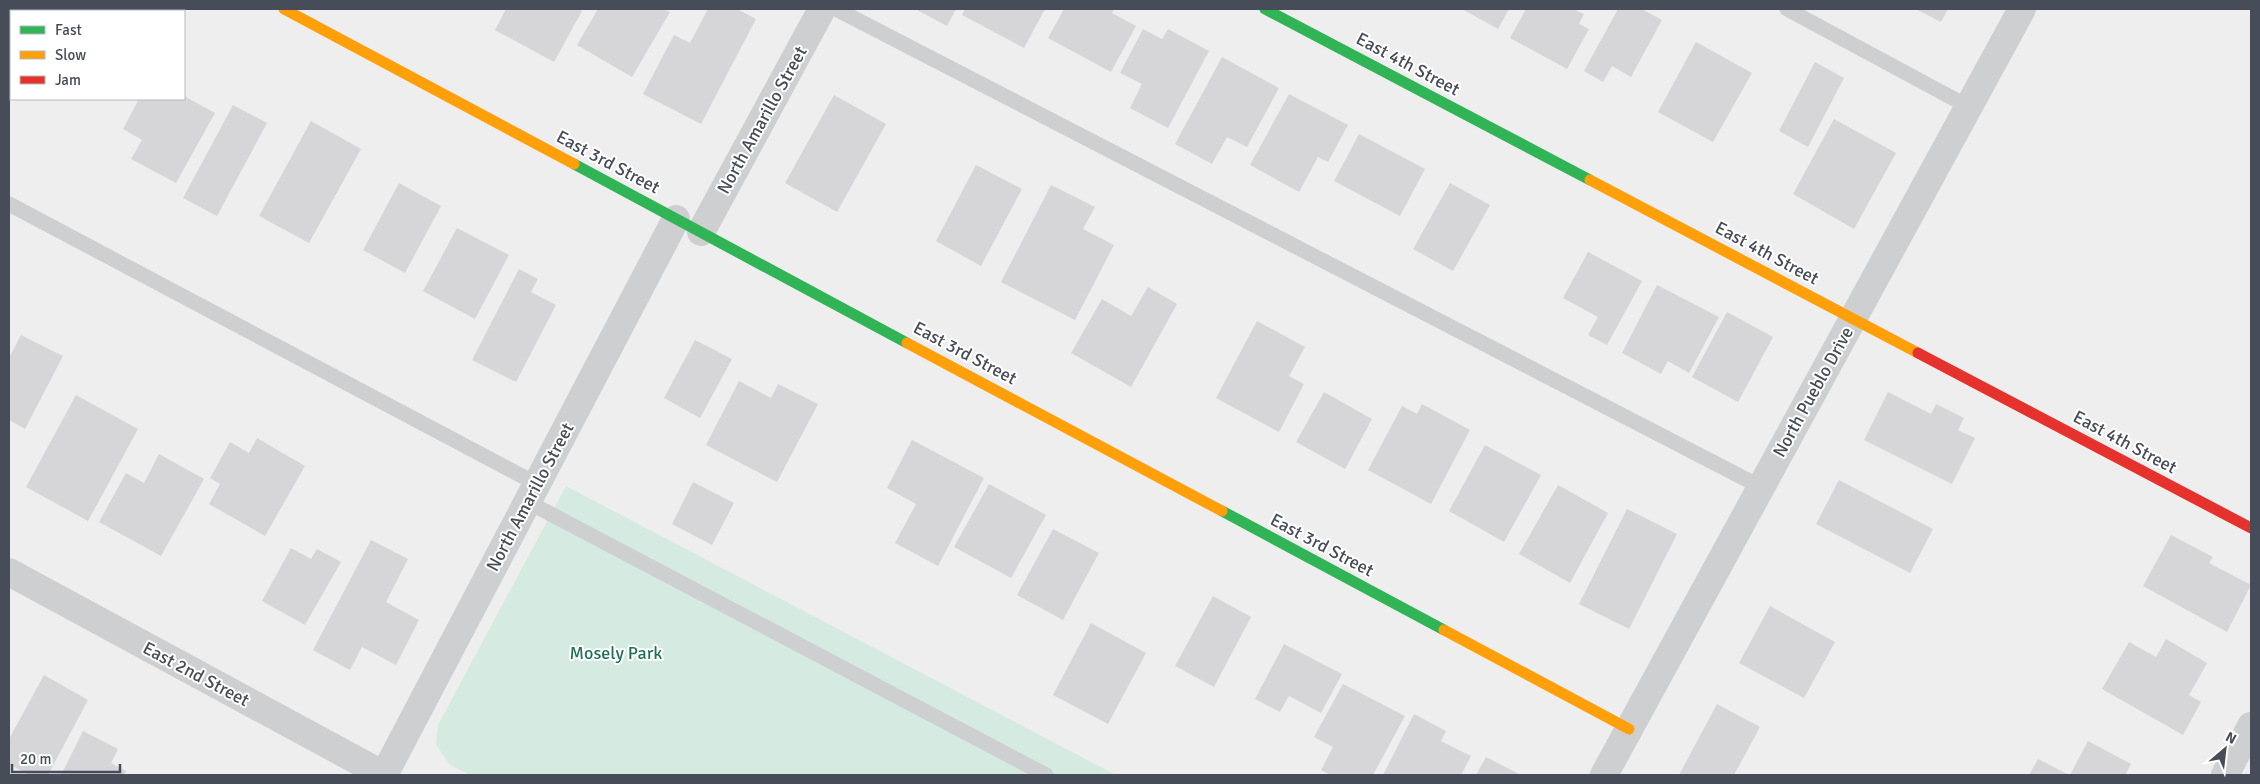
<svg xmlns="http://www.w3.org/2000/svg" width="2260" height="784" font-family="Signika,sans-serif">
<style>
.green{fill:#d5ebe1}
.building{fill:#d6d6d8}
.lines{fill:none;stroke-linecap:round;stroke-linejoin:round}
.lane{stroke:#cdcfd1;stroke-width:15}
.street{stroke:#cdcfd1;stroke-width:28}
.fast{stroke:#30b455;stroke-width:11}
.slow{stroke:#ff9f0a;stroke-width:11}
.jam{stroke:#e5322d;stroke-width:11}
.labels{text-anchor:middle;stroke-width:4;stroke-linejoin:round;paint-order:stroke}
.street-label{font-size:18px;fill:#474d58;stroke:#fff}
.park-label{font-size:18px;fill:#207156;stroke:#fff}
</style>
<rect width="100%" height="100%" fill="#efeeee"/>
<path class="green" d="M566,486l550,289h-646l-20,-10 -14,-20 2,-20z"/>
<path class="building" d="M9,9h24l4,2h-26v79l-2,-1z
M39,9h24l4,2h-29z
M506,9h72l4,2 -28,51 -59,-32z
M598,9h66l6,3 -38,65 -55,-32z
M708,9h29l19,10 -55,105 -58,-30 31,-59 16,8z
M915,9h41l-9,17z
M965,9h80l-21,39 -62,-33z
M1064,9h50l-2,4 24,13 -25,46 -63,-34z
M1462,9h47l-11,20z
M1526,9h47l11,5 -5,10 10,5 -22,40 -57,-31z
M1618,9h24l20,11 -31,57 -19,-11 -9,16 -19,-11z
M1916,9h32l-7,13z
M1143,29l19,10 6,-10 41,22 -41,77 -38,-20 12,-24 -22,-11z
M1696,42l56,31 -39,69 -55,-30z
M1222,57l57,31 -32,59 -20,-10 -15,27 -37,-20z
M1815,62l29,16 -36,69 -29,-16z
M1289,94l59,31 -20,37 -10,-5 -19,35 -49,-27z
M834,95l52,29 -49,88 -52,-29z
M184,96l31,17 -39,70 -45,-24 11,-19 -19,-11 16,-30h45z
M233,105l34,18 -50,93 -34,-18z
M1834,119l62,34 -42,76 -61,-35z
M311,121l50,28 -52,94 -50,-27z
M1359,134l66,35 -25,47 -66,-35z
M976,165l46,24 -41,77 -45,-25z
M399,183l42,23 -36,67 -42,-23z
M1450,183l40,22 -37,66 -40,-22z
M1051,185l44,22 -12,22 31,16 -39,75 -74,-38z
M457,228l52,27 -34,64 -52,-28z
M1588,252l54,29 -35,64 -19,-10 10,-18 -35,-19z
M519,269l19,10 -7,13 25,13 -40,77 -44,-22z
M1657,285l62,32 -30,56 -21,-12 -7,13 -39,-21z
M1148,287l29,17 -46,83 -60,-34 31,-54 29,17z
M1727,312l46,25 -35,65 -46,-25z
M1257,321l48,26 -16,29 15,8 -25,48 -63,-34z
M21,335l42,21 -38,73 -16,-9v-62z
M695,340l37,19 -32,59 -36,-20z
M739,381l32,17 7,-14 40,20 -41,78 -71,-37z
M1324,392l48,27 -27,50 -49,-27z
M1888,392l43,22 5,-10 28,14 -6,12 17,8 -23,46 -88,-44z
M76,395l62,34 -50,92 -62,-34z
M1422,404l48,26 -39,74 -63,-34 34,-64 15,8z
M257,438l48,28 -40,70 -56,-32 11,-20 -10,-6 20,-36 19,11z
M912,440l72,38 -46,88 -43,-23 21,-39 -29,-16z
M1485,445l56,30 -37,67 -55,-31z
M159,454l45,25 -43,77 -62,-34 27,-49 18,10z
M1839,480l94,49 -23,44 -94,-49z
M693,482l41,21 -22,42 -40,-21z
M989,484l57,31 -35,63 -57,-31z
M1558,485l50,28 -38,70 -51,-29z
M1627,509l50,25 -48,95 -50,-25z
M1053,529l46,24 -36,67 -46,-25z
M2171,535l42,22 -4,6 42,22 -24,47 -84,-46z
M371,540l37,19 -22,43 33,18 -23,45 -34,-18 -12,23 -37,-20z
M291,548l20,11 6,-10 24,13 -36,63 -43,-24z
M1213,596l38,21 -37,70 -39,-21z
M1770,606l65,36 -31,56 -65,-35z
M1091,623l55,30 -38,71 -55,-29z
M2166,639l41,24 -18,32 12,7 -18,33 -81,-46 27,-47 27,15z
M1284,644l58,30 -21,39 -32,-17 -9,16 -25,-13z
M44,675l44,25 -40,75h-19l-20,-11v-25z
M1343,684l62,32 -32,59h-42l-10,-5 12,-23 -19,-10z
M1717,704l43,23 -26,48h-55z
M1414,714l32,17 -5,10 30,15 -10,19h-78z
M83,731l35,18 -7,14 15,8 -2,4h-63z
M2088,741l43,23 -6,11h-55z
M1486,757l35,18h-45z
M2038,759l31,16h-40z"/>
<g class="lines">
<path class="lane" d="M836,9l925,478
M1787,9l182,98
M9,204l528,280
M528,502l518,273"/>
<path class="street" d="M701,232l121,-223
M9,572l375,203 292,-556
M1604,775l418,-766
M2225,775l26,-49"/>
<path class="fast" d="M1265,9l325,171
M574,164l333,179
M1222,511l222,119"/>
<path class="slow" d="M284,9l290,155
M1590,180l328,173
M907,343l315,168
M1444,630l185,99"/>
<path class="jam" d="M1918,353l333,175"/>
</g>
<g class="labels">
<g class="street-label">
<text transform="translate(1408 64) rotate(28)" y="6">East 4th Street</text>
<text transform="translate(762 120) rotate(-61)" y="6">North Amarillo Street</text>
<text transform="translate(608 162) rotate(28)" y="6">East 3rd Street</text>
<text transform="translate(1767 253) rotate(28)" y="6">East 4th Street</text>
<text transform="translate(965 353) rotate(28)" y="6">East 3rd Street</text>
<text transform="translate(1813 392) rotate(-61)" y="6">North Pueblo Drive</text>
<text transform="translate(2125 442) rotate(28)" y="6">East 4th Street</text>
<text transform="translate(530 497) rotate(-62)" y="6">North Amarillo Street</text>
<text transform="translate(1322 545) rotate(28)" y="6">East 3rd Street</text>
<text transform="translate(196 674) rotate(28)" y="6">East 2nd Street</text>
</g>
<g class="park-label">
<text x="616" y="659">Mosely Park</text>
</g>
</g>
<rect width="2260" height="784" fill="none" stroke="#474d58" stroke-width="20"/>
<rect x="10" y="10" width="175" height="90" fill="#ffffff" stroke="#b5b8bc"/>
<rect x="20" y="26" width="25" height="8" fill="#30b455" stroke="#b5b8bc"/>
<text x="55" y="35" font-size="15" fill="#474d58">Fast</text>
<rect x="20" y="51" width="25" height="8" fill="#ff9f0a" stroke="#b5b8bc"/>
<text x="55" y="60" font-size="15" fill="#474d58">Slow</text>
<rect x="20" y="76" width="25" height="8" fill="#e5322d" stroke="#b5b8bc"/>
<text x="55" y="85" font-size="15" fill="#474d58">Jam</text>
<g transform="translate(2225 749) rotate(28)" stroke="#ffffff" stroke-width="4" paint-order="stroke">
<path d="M0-4L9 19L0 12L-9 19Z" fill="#474d58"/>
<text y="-8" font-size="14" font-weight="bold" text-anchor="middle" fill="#474d58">N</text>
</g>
<path d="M12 764v8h108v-8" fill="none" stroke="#474d58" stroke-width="2.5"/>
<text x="20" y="764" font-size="15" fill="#474d58" stroke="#ffffff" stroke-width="4" paint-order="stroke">20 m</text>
</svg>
